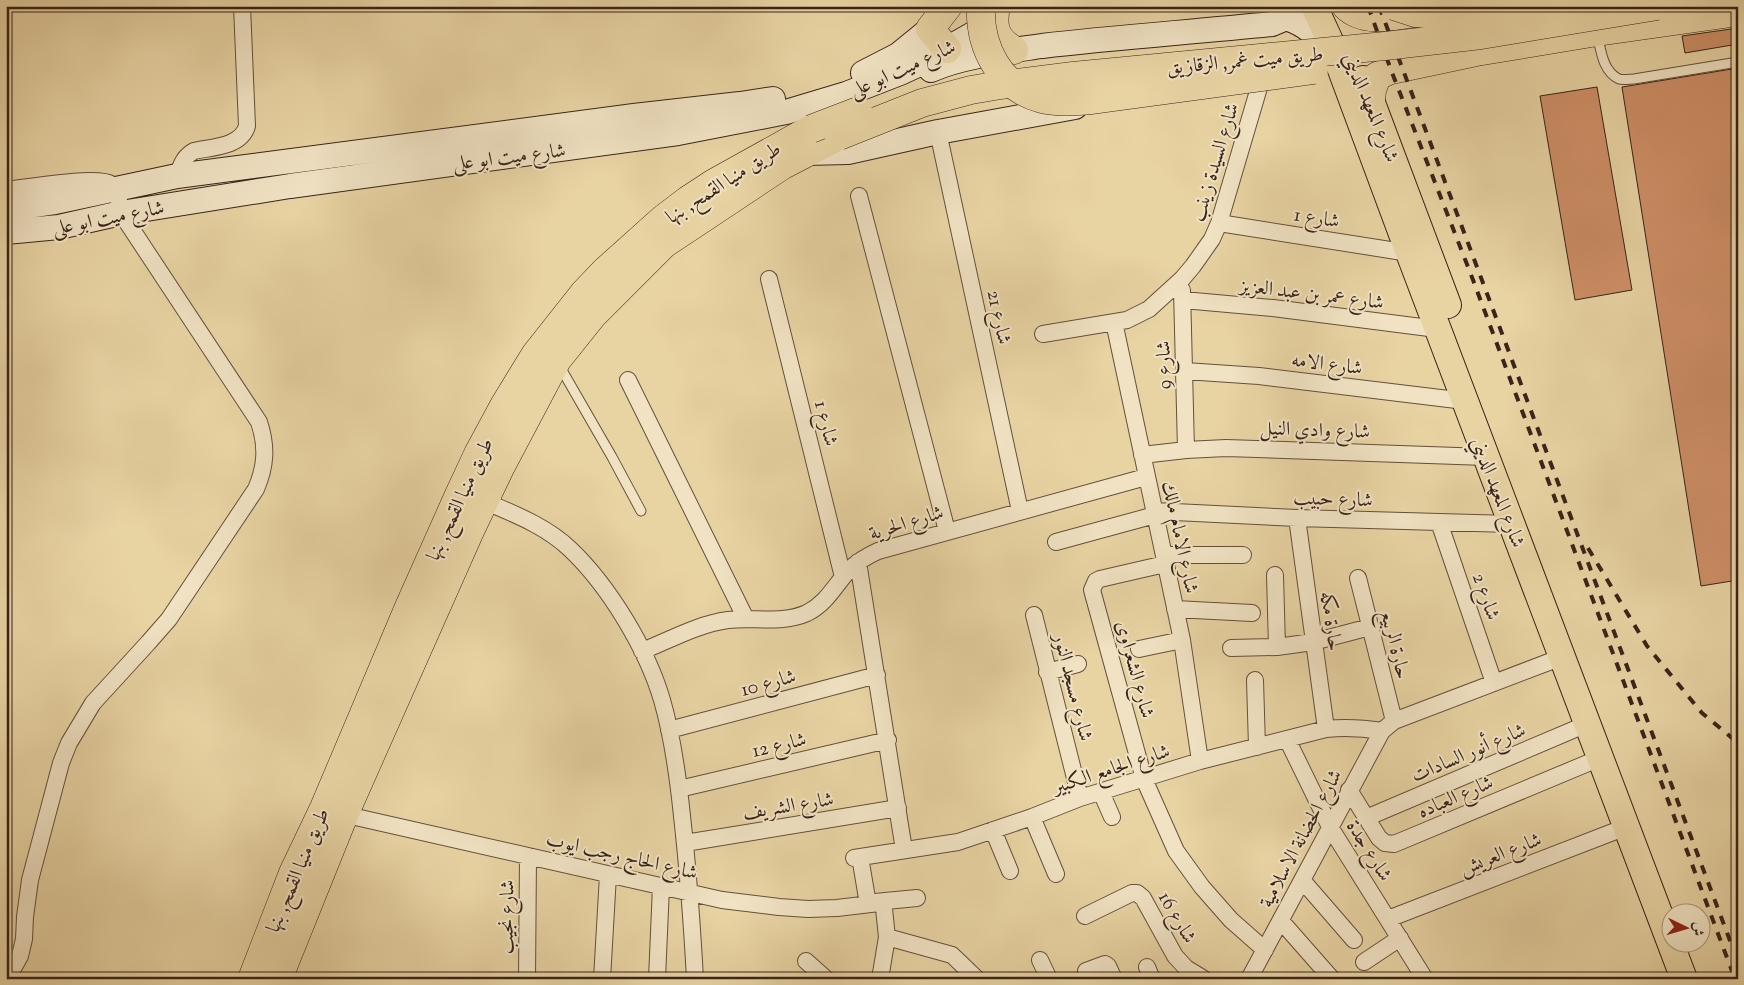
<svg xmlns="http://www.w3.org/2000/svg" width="1744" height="985" font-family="'Sorts Mill Goudy',Amiri,serif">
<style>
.building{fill:#ce8f67;stroke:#38241a}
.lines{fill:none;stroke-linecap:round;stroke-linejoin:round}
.lane-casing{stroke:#64503c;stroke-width:11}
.street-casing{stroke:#64503c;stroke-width:18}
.secondary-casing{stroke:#38241a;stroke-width:26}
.primary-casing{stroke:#38241a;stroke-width:28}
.highway-casing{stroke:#38241a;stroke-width:29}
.lane{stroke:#f0e2c3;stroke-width:9}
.street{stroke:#f0e2c3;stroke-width:16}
.secondary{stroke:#f0e2c3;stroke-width:24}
.primary{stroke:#e8d3a3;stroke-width:26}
.highway{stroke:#e8d3a3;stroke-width:28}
.rail{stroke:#38241a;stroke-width:4;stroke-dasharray:9 9;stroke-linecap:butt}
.highway-bridge-casing{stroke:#38241a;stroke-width:29;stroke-linecap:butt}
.highway-bridge{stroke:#e8d3a3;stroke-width:28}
.labels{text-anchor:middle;stroke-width:4;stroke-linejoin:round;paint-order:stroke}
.street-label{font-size:20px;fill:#38241a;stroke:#f0e2c3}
</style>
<rect width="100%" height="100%" fill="#e8d3a3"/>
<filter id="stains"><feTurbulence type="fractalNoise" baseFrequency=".004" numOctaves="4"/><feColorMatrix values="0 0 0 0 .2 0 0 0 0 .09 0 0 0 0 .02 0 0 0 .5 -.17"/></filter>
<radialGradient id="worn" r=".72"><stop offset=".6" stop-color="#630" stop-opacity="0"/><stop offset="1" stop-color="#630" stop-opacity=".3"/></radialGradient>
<path class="building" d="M1738,28v16l-53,9 -3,-17z
M1738,68v512l-37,6 -79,-499z
M1597,87l35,203 -57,10 -35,-204z"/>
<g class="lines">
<g class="lane-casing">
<path id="lane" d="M1597,34c4,15 5,37 22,45 4,1 11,0 15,0l104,-17
M559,365l53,92 29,54"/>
</g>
<g class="street-casing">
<path id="street" d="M938,132l82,379
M177,176c4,-10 6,-19 17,-25 18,-4 47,-4 53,-25l-5,-120
M6,190c19,-2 92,-15 105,-6 8,5 8,20 10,29l138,209c8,24 7,44 -3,67l-87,130 -21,24 -55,60 -24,40 -8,20 -31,117 -5,37 -1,22 -4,17 -13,23
M859,196l88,335
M1219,223l190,30
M769,279l74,298
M1182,290l4,160
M1183,300l90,8 164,21
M1114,322l68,318 18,121
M1043,334l84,-14 22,-11 33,-30 11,-13 19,-27 7,-16 44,-149
M1185,371l74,5 206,25
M628,380l118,239
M1142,455l44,-5 40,-2 260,9
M484,501c30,13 62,25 86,48 39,37 77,100 92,151 11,38 16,77 20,116 6,54 10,108 13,163
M1154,511l143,7 214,6
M1297,518l29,211
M1439,522l55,161
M1056,542l99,-27
M1164,555h79
M858,562l46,288
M1165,564l-65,15 -4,2 -4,9 52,189 32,72 26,36 29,33 34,30
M1275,575l2,72
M1358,578l36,143
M1175,609l77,4
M1034,615l46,183
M1231,648l46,-1 36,-5 57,-15
M1139,649l43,-9
M642,651c28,-11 56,-27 86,-31 26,-3 55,4 79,-7 20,-10 28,-28 42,-43 9,-9 18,-14 29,-19l268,-74
M1047,672l31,-8
M1255,680l2,67
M669,730l208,-55
M1287,739l43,88 95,152
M679,789l209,-49
M1349,790l30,48 6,5 9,1 206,-86
M1101,792l11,25
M338,813l384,87 57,7 29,2 29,-1 42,-5 5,6 3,28 -7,42
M1032,817l24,57
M1366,818l221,-94
M993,830l17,41
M685,843l213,-35
M860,857l8,47
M854,858l104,-16 74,-25 48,-19 120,-37 126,-32c19,-2 37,-1 56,2
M1302,880l52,60
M875,902l42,-4
M1085,916l47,-23h5l6,5 32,58 11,12 18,11
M1388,919l238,-92
M1281,921l51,58
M887,937l65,18 25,24
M1040,960l9,19
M806,961l20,18
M1364,962l36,-24
M1147,967l5,12
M1086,971l19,-7 3,2 6,13
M527,979l1,-123
M602,979l6,-104
M657,979l4,-93
M1249,979l133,-248 12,-10 168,-64"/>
</g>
<g class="secondary-casing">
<path id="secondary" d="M1286,18c20,7 35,17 37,40
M931,70c31,-14 77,-19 111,-24 76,-9 153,-14 230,-22l14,-6 10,-12
M863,73l35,-18 32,-26
M806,153l42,-1 90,-20 137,-25
M6,209l49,-7 122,-26 457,-60 106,-12 33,-5
M6,232l53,-5 62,-14 169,-27 388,-53 108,-21 60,-18 54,-21 24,-11 70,-40"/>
</g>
<g class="primary-casing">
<path id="primary" d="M1314,6l17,37 78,210 275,726
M1363,79l85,226"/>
</g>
<g class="highway-casing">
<path id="highway" d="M996,6c-4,21 -1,33 18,44
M1346,6c19,19 52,9 75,6
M947,49l-17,-20 18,-23
M1371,100l1,-10 5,-14 14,-6 85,-18 121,-20 141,-20
M252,979l41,-106 31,-65 85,-201 49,-110 20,-43 27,-50 30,-49 49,-62 21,-22 58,-52 25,-19 26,-17 97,-54
M278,979l66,-164 125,-282 31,-65 57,-108 36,-45 71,-71 119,-79 56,-29"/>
</g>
<use href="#lane" class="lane"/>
<use href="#street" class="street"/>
<use href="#secondary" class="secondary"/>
<use href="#primary" class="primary"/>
<use href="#highway" class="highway"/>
<path class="rail" d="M1368,6l23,64 79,202 265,707
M1379,6l359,956
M1588,548l59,98 55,67 36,30"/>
<g class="highway-bridge-casing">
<path id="highway-bridge" d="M981,6c-2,41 19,82 61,93 16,4 34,2 50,1l222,-30
M1394,6l21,7 45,2
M1440,22l86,-14
M811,129l47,-18
M839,136l83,-33 49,-13 29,-5 73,-9 312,-30 96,-11 176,-29"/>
</g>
<use href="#highway-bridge" class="highway-bridge"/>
</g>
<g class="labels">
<g class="street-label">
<text transform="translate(1245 60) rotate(-5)" y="7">طريق ميت غمر, الزقازيق</text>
<text transform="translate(902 68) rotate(-24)" y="7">شارع ميت ابو على</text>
<text transform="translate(1372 107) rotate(68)" y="7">شارع المعهد الديني</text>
<text transform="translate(509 156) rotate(-7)" y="7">شارع ميت ابو على</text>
<text transform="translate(1214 162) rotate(-73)" y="7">شارع السيدة زينب</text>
<text transform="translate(723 182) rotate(-33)" y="7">طريق منيا القمح, بنها</text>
<text transform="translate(108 217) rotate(-11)" y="7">شارع ميت ابو على</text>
<text transform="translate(1317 217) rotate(9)" y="7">شارع 1</text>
<text transform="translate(1312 293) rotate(7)" y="7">شارع عمر بن عبد العزيز</text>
<text transform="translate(1000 317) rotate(78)" y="7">شارع 21</text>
<text transform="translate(1327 363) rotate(7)" y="7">شارع الامه</text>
<text transform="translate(1163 365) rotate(-91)" y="7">شارع 9</text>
<text transform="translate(827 423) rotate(76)" y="7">شارع 1</text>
<text transform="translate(1315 429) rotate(2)" y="7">شارع وادي النيل</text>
<text transform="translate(1499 492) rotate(69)" y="7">شارع المعهد الديني</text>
<text transform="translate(1333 498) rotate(2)" y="7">شارع حبيب</text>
<text transform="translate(459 499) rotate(-65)" y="7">طريق منيا القمح, بنها</text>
<text transform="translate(906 522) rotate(-17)" y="7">شارع الحرية</text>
<text transform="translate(1181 537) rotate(78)" y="7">شارع الامام مالك</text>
<text transform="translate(1487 596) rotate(71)" y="7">شارع 2</text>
<text transform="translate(1332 621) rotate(82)" y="7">حارة مكه</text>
<text transform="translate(1396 644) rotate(76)" y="7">حارة الربيع</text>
<text transform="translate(1136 669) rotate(75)" y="7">شارع الشعراوى</text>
<text transform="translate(768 682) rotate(-15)" y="7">شارع 10</text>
<text transform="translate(1074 687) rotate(76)" y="7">شارع مسجد النور</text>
<text transform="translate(779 744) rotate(-13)" y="7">شارع 12</text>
<text transform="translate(1468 752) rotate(-23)" y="7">شارع أنور السادات</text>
<text transform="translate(1111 768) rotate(-18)" y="7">شارع الجامع الكبير</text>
<text transform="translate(1455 796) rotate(-23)" y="7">شارع العباده</text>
<text transform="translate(788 805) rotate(-9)" y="7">شارع الشريف</text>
<text transform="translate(1300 838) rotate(-62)" y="7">شارع الحضانة الاسلامية</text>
<text transform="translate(1370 850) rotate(58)" y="7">شارع جدة</text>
<text transform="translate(1500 853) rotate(-21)" y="7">شارع العريش</text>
<text transform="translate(622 855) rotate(13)" y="7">شارع الحاج رجب ايوب</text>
<text transform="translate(297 870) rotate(-67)" y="7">طريق منيا القمح, بنها</text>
<text transform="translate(506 917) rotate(-89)" y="7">شارع نجيب</text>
<text transform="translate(1178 917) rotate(60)" y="7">شارع 16</text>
</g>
</g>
<rect width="1744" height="985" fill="none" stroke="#e8d3a3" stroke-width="25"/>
<rect x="8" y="8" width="1729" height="970" fill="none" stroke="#38241a" stroke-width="2.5"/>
<rect x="12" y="12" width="1719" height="960" fill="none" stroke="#38241a"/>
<g transform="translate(1686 928) rotate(95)"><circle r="24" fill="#f0e2c3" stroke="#a6967f"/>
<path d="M0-4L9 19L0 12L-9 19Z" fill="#8f2418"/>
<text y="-8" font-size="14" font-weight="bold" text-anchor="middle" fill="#38241a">ش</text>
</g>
<rect width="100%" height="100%" filter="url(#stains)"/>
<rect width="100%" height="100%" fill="url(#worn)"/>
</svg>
